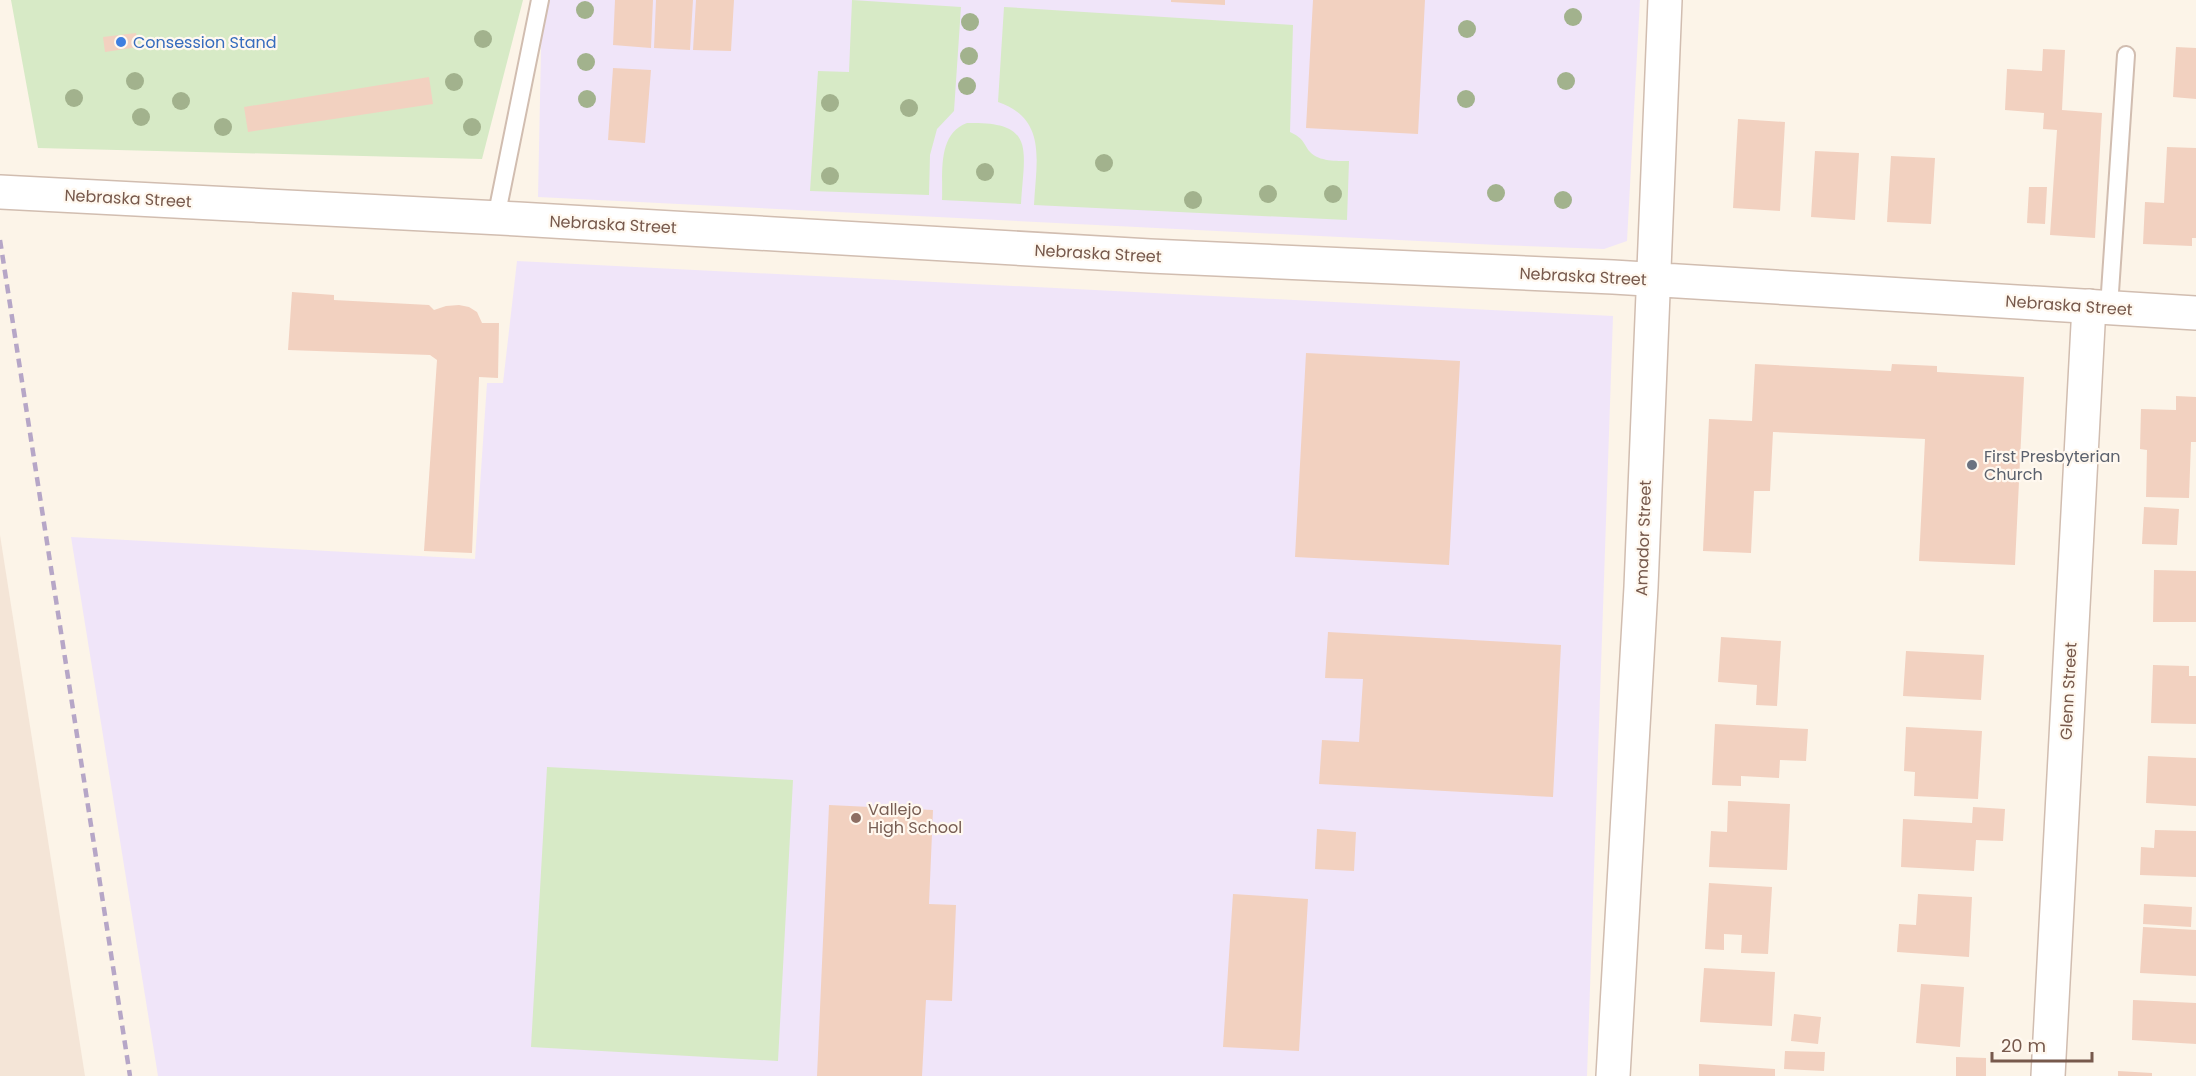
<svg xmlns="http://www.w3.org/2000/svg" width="2196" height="1076" font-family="Poppins,sans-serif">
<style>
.residential{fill:#f4e5d7}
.education{fill:#f0e5f9}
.green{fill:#d7eac6}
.building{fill:#f2d1c0}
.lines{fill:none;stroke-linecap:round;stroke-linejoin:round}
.service-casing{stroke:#d1bdb0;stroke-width:20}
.minor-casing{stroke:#d1bdb0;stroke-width:36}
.tertiary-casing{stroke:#d1bdb0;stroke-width:36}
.service{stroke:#fff;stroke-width:16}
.minor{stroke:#fff;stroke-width:33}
.tertiary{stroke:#fff;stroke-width:33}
.rail{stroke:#b6a6c7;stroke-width:4.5;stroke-dasharray:9 6;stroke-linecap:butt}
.tree{fill:#a2b28d}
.shop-dot{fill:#3f7fe0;stroke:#fff8ef;stroke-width:2}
.worship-dot{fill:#6b7280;stroke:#fff8ef;stroke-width:2}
.education-dot{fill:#8d6e63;stroke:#fff8ef;stroke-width:2}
.labels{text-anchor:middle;stroke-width:4.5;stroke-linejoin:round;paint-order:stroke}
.shop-label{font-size:16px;fill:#366cbe;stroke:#fff8ef;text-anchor:start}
.street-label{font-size:16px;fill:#77594c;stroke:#fff8ef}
.worship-label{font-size:16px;fill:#5b616d;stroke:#fff8ef;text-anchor:start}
.education-label{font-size:16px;fill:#785e54;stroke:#fff8ef;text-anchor:start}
</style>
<rect width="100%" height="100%" fill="#fcf4e8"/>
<path class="residential" d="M0,535l85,541h-85z"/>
<path class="education" d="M542,0h1098l-13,241 -23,8 -106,-4 -960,-48z
M517,261l1096,55 -26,760h-1429l-87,-539 404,22 12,-176h16z"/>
<path class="green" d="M11,0h512l-41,159 -444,-11z
M852,0l109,7 -7,104 -17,18 -7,26 -1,40 -119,-4 8,-120 31,1z
M1004,7l289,18 -3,107c10,5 12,7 17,16 8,14 29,13 42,13l-2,59 -313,-15c2,-43 14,-86 -36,-103z
M967,123c70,-2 57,27 54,81l-79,-4c1,-27 -5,-66 25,-77z
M547,767l246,13 -15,281 -247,-14z"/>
<path class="building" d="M615,0h38l-2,48 -38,-3z
M656,0h37l-3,50 -36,-2z
M696,0h38l-3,51 -38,-1z
M1171,0h54v5l-54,-3z
M1313,0h112l-7,134 -112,-6z
M136,33l2,14 -33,5 -2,-15z
M2176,47l20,1v51l-23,-2z
M2043,49l22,1 -3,60 40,3 -7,125 -45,-3 7,-105 -14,-1 1,-16 -39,-3 2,-41 35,2z
M613,68l38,2 -6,73 -37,-3z
M429,77l4,27 -185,28 -4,-25z
M1738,119l47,3 -5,89 -47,-3z
M2167,147l29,1v90h-4v8l-49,-2 2,-42 19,1z
M1815,151l44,2 -4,67 -44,-3z
M1891,156l44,2 -4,66 -44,-2z
M2029,187h18l-2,37 -18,-1z
M292,292l42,3v5l95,5 5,5 12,-4 13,-1 10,2 8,5 5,11h17l-1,55 -19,-1 -7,176 -48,-2 13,-191 -7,-5 -142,-5z
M1306,353l154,8 -11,204 -154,-8z
M1755,364l136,7 1,-7 45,2v6l87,5 -9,188 -96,-4 6,-122 -152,-7 -3,59h-16l-3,62 -48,-2 6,-132 43,2z
M2176,396l20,1v45h-5l-2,56 -43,-1 1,-47 -7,-1 1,-40 35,1z
M2144,507l35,2 -2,36 -35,-1z
M2154,570l42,1v51h-43z
M1328,632l233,13 -8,152 -234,-13 3,-44 37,2 4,-63 -38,-1z
M1721,637l60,4 -4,65 -21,-1 1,-20 -39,-3z
M1906,651l78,4 -3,45 -78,-4z
M2153,665l36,1v10h7v48l-45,-1z
M1715,724l93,5 -2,32 -26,-1 -1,18 -38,-2v10l-29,-1z
M1906,727l76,4 -4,68 -64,-3 1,-24 -11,-1z
M2148,756l48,2v48l-50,-3z
M1728,801l62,3 -3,66 -78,-3 2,-36 16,1z
M829,805l104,5 -4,94 27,1 -4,96 -26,-1 -4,76h-105z
M1973,807l32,2 -2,32 -27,-1 -2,31 -73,-4 2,-48 69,4z
M1317,829l39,3 -2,39 -39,-2z
M2155,830l41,1v46l-56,-2 1,-28 13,1z
M1709,883l63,4 -4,67 -27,-1 1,-18 -18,-1v16l-19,-1z
M1233,894l75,5 -9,152 -76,-4z
M1918,894l54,3 -3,60 -72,-5 2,-28 17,1z
M2144,904l48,3 -1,20 -48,-3z
M2143,927l53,3v46l-56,-3z
M1704,968l71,4 -3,54 -72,-4z
M1921,984l43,3 -4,60 -44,-4z
M2133,1000l63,3v41l-64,-4z
M1794,1014l27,3 -3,27 -27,-3z
M1785,1051l40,1 -1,19 -40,-2z
M1956,1057l30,1v18h-30z
M1699,1064l76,5v7h-76z
M2118,1071l34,2v3h-34z"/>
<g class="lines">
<g class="service-casing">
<path id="service" d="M496,218l44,-218
M2109,307l17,-252"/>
</g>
<g class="minor-casing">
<path id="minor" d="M2048,1076l41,-770"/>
</g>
<g class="tertiary-casing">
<path id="tertiary" d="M0,192l518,27 632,37 463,21 583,36
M1613,1076l28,-489 24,-587"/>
</g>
<use href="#service" class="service"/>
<use href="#minor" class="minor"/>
<use href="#tertiary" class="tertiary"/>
<path class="rail" d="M0,240l130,836"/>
</g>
<g class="tree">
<circle cx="585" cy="10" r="9"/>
<circle cx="1573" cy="17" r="9"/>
<circle cx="970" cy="22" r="9"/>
<circle cx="1467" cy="29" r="9"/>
<circle cx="483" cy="39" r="9"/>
<circle cx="969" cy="56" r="9"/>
<circle cx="586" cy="62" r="9"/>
<circle cx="135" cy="81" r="9"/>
<circle cx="1566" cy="81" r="9"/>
<circle cx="454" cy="82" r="9"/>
<circle cx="967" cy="86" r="9"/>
<circle cx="74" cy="98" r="9"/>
<circle cx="587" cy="99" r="9"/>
<circle cx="1466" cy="99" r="9"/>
<circle cx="181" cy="101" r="9"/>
<circle cx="830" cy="103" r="9"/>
<circle cx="909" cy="108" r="9"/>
<circle cx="141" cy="117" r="9"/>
<circle cx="223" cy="127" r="9"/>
<circle cx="472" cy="127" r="9"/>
<circle cx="1104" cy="163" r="9"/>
<circle cx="985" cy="172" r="9"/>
<circle cx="830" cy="176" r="9"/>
<circle cx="1496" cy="193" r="9"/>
<circle cx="1268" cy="194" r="9"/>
<circle cx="1333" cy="194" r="9"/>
<circle cx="1193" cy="200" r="9"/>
<circle cx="1563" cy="200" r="9"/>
</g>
<circle class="shop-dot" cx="121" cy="42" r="6"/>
<circle class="worship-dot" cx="1972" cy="465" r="6"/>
<circle class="education-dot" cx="856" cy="818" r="6"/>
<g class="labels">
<g class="shop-label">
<text x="133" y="48">Consession Stand</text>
</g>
<g class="street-label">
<text transform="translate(128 198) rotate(3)" y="6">Nebraska Street</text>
<text transform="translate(613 224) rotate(3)" y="6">Nebraska Street</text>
<text transform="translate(1098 253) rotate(3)" y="6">Nebraska Street</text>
<text transform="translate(1583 276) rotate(3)" y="6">Nebraska Street</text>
<text transform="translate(2069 305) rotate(4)" y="6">Nebraska Street</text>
<text transform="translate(1643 538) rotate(-88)" y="6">Amador Street</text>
<text transform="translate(2068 691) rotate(-87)" y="6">Glenn Street</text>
</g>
<g class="worship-label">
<text x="1984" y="462">First Presbyterian<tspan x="1984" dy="18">Church</tspan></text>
</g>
<g class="education-label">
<text x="868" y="815">Vallejo<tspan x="868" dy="18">High School</tspan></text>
</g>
</g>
<path d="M1992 1052v9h100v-9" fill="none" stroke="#77594c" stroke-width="3"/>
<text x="2001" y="1052" font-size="18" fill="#77594c" stroke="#fff8ef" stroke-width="4.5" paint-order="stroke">20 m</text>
</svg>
